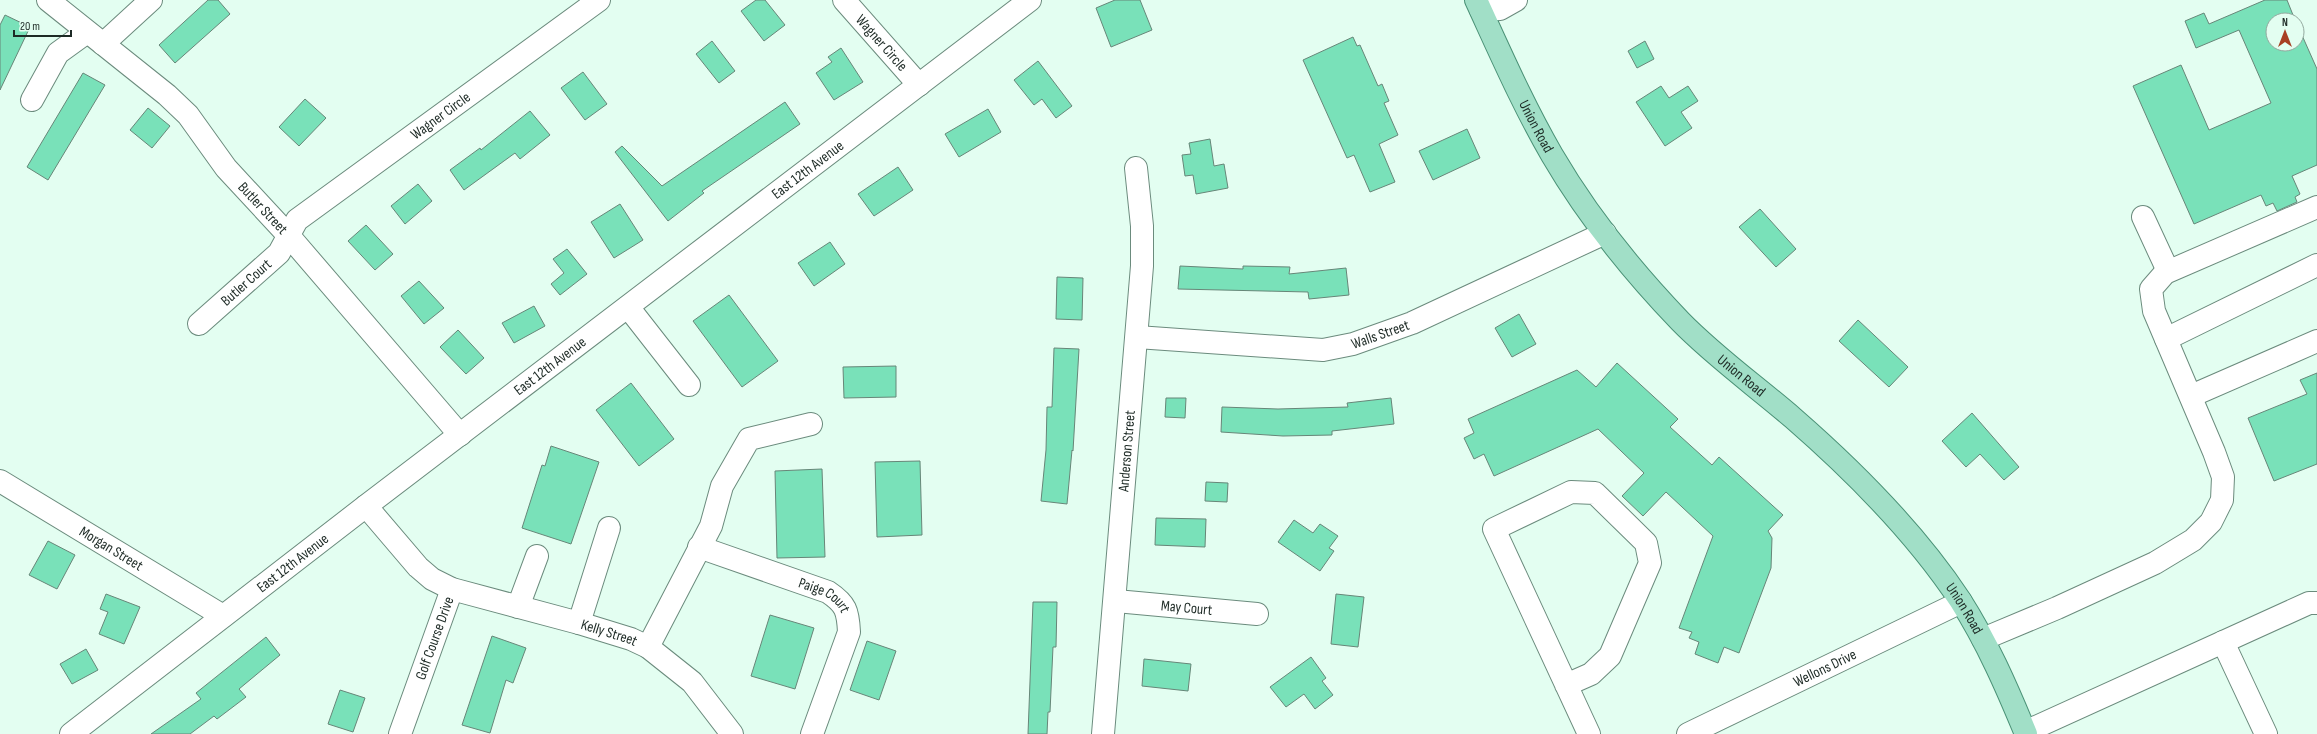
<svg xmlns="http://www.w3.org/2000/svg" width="2317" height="734" font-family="'Sofia Sans Condensed',sans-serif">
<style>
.building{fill:#79e1b9;stroke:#678678}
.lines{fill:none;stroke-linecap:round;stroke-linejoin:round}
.minor-casing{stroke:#6b8b7d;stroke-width:24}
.major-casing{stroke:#4a9176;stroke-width:24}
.minor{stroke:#fff;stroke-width:22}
.major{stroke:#a1dfc7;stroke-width:22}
.labels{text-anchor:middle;stroke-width:3;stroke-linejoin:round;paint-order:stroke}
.street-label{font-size:15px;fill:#1d2a25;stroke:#e3fef1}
</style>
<rect width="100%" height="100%" fill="#e3fef1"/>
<path class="building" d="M208,0h10l12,14 -55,49 -16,-18z
M756,0h9l20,25 -21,16 -23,-30z
M1115,0h25l12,30 -41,17 -15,-39z
M2265,0h22l8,20h-22v24h24v-20l20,45v96l-25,11 8,18 -5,3 2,5 -20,9 -4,-8 -7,3 -5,-11 -67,29 -61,-138 48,-21 28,65 62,-27 -32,-73 -43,18 -11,-27 19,-8 5,11z
M5,15l25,12 -30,63v-65z
M1353,37l4,9 3,-1 18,41 4,-2 7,17 -5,2 14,32 -19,9 16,38 -25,10 -16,-37 -7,3 -44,-98z
M712,41l23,30 -16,12 -23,-29z
M1645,41l9,18 -17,9 -9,-17z
M841,48l22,34 -29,18 -18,-27 16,-11 -4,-5z
M1038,61l34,45 -16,12 -14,-19 -8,6 -20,-25z
M583,72l24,32 -22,16 -24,-32z
M83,73l22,12 -57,95 -21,-13z
M1661,86l8,12 19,-12 10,15 -17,11 11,16 -27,18 -29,-44z
M305,99l21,19 -27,28 -20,-19z
M785,102l15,22 -98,67 2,2 -36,28 -53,-69 7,-6 40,40z
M148,108l22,18 -18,22 -22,-18z
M988,109l13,23 -42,25 -14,-23z
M530,111l20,24 -30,24 -5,-6 -51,37 -14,-20 30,-22 1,2z
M1467,129l13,29 -47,22 -14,-29z
M1210,139l4,27 10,-2 4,24 -32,6 -3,-19 -8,1 -3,-21 9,-1 -2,-11z
M898,167l15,23 -39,26 -16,-22z
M418,184l14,17 -27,23 -14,-18z
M620,204l23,36 -29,18 -23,-36z
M1760,209l36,40 -20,18 -37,-40z
M366,225l27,29 -18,16 -27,-29z
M830,242l15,22 -31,22 -16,-23z
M567,249l20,25 -27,21 -9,-11 13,-11 -11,-14z
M1180,266l63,3v-3l47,1 -1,7 57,-6 3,27 -40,4 -1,-7 -130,-3z
M1057,277l26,1 -1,42 -26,-1z
M419,281l25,27 -20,16 -23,-28z
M729,295l49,66 -36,26 -49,-66z
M534,306l11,20 -31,17 -12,-20z
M1519,314l17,30 -24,13 -17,-29z
M1858,320l50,47 -19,20 -50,-46z
M458,330l26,28 -18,16 -26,-27z
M1054,348l25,1 -6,102 -1,-1 -5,54 -26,-3 5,-51 1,-43h5z
M1617,363l61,56 -8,8 42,38 7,-8 64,58 -15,16 4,7 -1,30 -32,85 -15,-6 -6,16 -23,-9 4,-12 -10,-4 3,-6 -13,-4 34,-92 -47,-44 -23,24 -21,-20 22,-23 -46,-44 -104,47 -10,-22 -10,5 -10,-21 10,-5 -6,-14 109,-49 19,17z
M896,366v31l-52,1 -1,-31z
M2317,373v91l-43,17 -26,-63 59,-24 -7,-14z
M631,383l43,56 -35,27 -43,-56z
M1166,398h20l-1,20 -20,-1z
M1391,398l3,26 -62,7v4l-49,1 -62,-4 1,-25 56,2 70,-2 -1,-4z
M1972,413l47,54 -15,13 -24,-26 -14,13 -24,-26z
M551,446l48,16 -28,82 -49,-16 20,-63 3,1z
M920,461l2,74 -45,2 -2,-75z
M822,469l3,88 -48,1 -2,-87z
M1206,482l22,1 -1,19 -22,-1z
M1156,518l50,1 -1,28 -50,-2z
M1294,520l19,13 7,-9 18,12 -9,12 5,3 -14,20 -42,-29z
M48,541l27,14 -18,34 -28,-14z
M106,594l34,13 -16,37 -25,-10 9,-22 -8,-3z
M1336,594l28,3 -6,50 -27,-3z
M1033,602h24l-1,45h-3l-3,65h-2l-1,22h-19z
M770,615l44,13 -19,61 -44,-13z
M492,636l34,12 -13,35 -7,-3 -16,53 -28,-8z
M266,637l14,18 -41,34 7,8 -29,22 -3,-3 -24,18h-39l50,-35 -5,-6z
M867,641l29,10 -17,49 -29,-10z
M86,649l12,21 -26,14 -12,-20z
M1311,657l15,21 -4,3 11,14 -18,14 -11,-15 -18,13 -16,-20z
M1144,659l47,5 -3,27 -46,-5z
M340,690l25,8 -12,34 -25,-8z"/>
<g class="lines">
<g class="minor-casing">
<g id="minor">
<path id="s1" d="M48,0l119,95 21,20 38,53 63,68 171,199"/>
<path id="s2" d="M844,0l75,85"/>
<path d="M1484,0l-3,10 19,-1 16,-9"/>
<path d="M103,44l48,-44"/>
<path d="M32,100l26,-47 29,-21"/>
<path d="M2143,217l25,54"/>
<path d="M628,307l61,78"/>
<path id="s3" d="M199,324l80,-71 18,-33 302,-220"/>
<path id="s4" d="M1137,337l186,13 30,-6 59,-21 193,-90"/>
<path d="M2166,339l151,-74"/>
<path d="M2191,396l126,-55"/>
<path id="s5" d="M0,481l223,135"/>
<path id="s6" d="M366,506l52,61 14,12 20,10 127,34 52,16 17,8 44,35 40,52"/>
<path id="s7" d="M699,547l129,45c18,12 20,19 21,40l-37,102"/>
<path id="s8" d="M1116,601l141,13"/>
<path d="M518,607l19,-51"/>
<path d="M579,623l30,-95"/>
<path d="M1983,639l74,-31 98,-45 38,-23 18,-18 11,-22 1,-23 -9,-25 -60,-141 -3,-22 14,-16 152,-66"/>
<path d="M2223,642l43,92"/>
<path d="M648,647l63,-121 11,-40 27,-47 62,-15"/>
<path d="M1566,685l25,-11 19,-18 40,-93 -4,-20 -51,-50 -24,-1 -77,37 95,205"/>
<path d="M2025,732l284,-129h8"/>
<path id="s9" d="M71,734l295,-228 664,-506"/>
<path id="s10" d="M400,734l52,-145"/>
<path id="s11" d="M1103,734l39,-468v-40l-6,-58"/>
<path id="s12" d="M1688,734l273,-132"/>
</g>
</g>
<g class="major-casing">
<g id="major">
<path id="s13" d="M1476,0c24,52 47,105 76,155 35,60 80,116 128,166 35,36 76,65 113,97 62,54 122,114 167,182 27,42 47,88 66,134"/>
</g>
</g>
<use href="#minor" class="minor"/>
<use href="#major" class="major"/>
</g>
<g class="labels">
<g class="street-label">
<text dy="5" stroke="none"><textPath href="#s2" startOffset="57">Wagner Circle</textPath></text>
<text dy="5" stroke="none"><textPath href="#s3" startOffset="322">Wagner Circle</textPath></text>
<text dy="5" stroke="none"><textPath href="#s13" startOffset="140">Union Road</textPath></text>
<text dy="5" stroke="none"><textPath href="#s9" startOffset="928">East 12th Avenue</textPath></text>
<text dy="5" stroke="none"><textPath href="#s1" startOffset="301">Butler Street</textPath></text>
<text dy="5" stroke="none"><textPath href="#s3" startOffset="63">Butler Court</textPath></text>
<text dy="5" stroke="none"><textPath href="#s4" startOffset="246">Walls Street</textPath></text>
<text dy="5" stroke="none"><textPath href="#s9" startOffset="604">East 12th Avenue</textPath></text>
<text dy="5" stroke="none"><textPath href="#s13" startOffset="465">Union Road</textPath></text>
<text dy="5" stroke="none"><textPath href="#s11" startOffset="284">Anderson Street</textPath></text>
<text dy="5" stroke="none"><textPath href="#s5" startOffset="130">Morgan Street</textPath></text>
<text dy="5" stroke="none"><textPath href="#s9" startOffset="280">East 12th Avenue</textPath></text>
<text dy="5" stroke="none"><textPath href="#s7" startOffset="135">Paige Court</textPath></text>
<text dy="5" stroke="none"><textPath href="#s8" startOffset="71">May Court</textPath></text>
<text dy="5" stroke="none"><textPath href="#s13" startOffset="789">Union Road</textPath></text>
<text dy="5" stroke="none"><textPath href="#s6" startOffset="284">Kelly Street</textPath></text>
<text dy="5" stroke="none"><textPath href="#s10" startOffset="102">Golf Course Drive</textPath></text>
<text dy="5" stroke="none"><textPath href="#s12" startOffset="152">Wellons Drive</textPath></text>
</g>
</g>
<g transform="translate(2285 32)"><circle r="19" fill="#e3fef1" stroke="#94a99f"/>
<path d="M0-3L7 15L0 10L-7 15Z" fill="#a84024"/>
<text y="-6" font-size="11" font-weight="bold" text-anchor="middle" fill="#1d2a25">N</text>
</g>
<path d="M14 30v6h57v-6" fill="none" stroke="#1d2a25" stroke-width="2"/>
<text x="20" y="30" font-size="12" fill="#1d2a25" stroke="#e3fef1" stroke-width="3" paint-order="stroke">20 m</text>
</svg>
